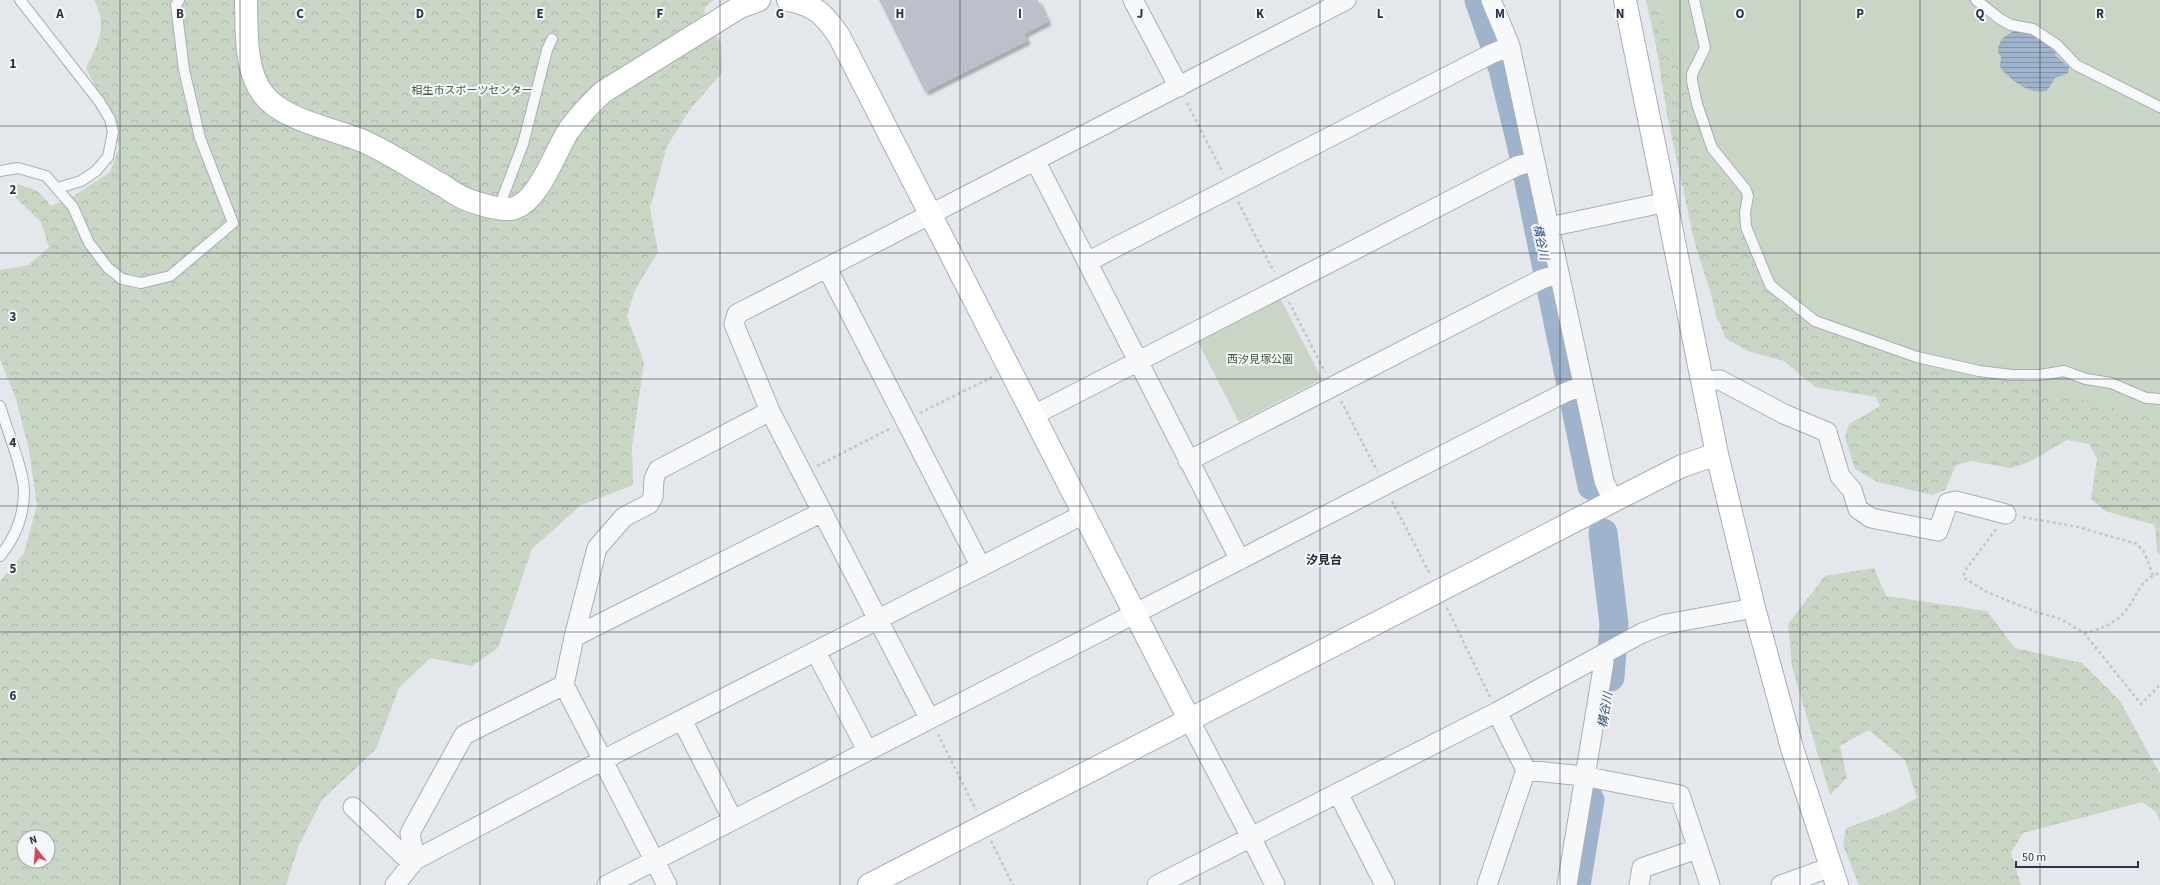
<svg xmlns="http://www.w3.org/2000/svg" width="2160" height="885" font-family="'Source Sans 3','Noto Sans JP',sans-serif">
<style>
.green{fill:#c9d6c5}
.forest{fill:url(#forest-crowns);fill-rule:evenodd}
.water{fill:url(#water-rules)}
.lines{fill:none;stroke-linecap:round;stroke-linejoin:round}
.river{stroke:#9fb4cc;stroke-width:29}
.building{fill:#bbc0ca;filter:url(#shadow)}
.lane-casing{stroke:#a9aeb7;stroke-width:12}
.street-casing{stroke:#a9aeb7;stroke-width:21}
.secondary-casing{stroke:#a9aeb7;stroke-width:24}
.path{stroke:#c2c5cb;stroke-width:2.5;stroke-dasharray:3 3;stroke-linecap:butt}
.lane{stroke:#f7f8fa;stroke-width:10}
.street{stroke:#f7f8fa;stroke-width:19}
.secondary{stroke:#fff;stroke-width:22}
.grid{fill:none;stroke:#2b3445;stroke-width:1;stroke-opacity:0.55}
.labels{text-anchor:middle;stroke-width:4;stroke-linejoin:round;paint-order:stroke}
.park-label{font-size:11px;fill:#3f6138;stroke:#f4f6f9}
.water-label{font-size:12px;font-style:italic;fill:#34527a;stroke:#f4f6f9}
.neighbourhood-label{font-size:12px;font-weight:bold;fill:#1d2536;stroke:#f4f6f9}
.grid-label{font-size:13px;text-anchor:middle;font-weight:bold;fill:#2b3445;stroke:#f4f6f9;stroke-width:4;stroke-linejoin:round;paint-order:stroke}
</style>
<defs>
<pattern id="forest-crowns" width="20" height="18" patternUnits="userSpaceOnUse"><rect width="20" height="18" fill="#c9d6c5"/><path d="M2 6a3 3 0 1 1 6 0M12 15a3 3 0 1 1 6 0" fill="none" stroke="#adb8ab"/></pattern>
<pattern id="water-rules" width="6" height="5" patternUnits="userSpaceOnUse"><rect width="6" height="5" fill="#9fb4cc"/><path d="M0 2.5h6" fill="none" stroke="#8293a7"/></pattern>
<filter id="shadow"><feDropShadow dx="3.5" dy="3.5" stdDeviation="1" flood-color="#0004"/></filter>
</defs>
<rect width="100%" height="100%" fill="#e4e7ec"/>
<path class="green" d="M1646,0h514v452l-426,-115 -17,-17z
M1280,298l42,81 -83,43 -42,-82z"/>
<path class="forest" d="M94,0h620l-9,7 -1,16 17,19 1,31 -31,35 -24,38 -17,62 8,44 -23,38 -8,26 17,46 -12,85 1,38 -52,20 -49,44 -34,99 -26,18 -42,-8 -31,30 -23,61 -54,51 -23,45 -13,40h-286v-304l24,-28 13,-48 -8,-55 -13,-51 -16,-40v-89l28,-5 21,-18 -8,-25 -26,-25 2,-13 21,7 13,15 21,-9 38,-25 9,-24 -7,-29 -26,-51c12,-24 22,-42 8,-68zM24,837h24v24h-24z
M1649,0h10l5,26 23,63 1,27 14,37 32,41 43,102 96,49 40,18 48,15 54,-2 19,14 71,14 18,8h26l11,3v140l-3,-4 -2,-26 -50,-14 -14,-12 6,-40 -8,-15 -22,-4 -40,23 -17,5 -38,-7 -16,4 -11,25 -13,5 -54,-13 -23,-13 -10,-32 4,-13 31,-18 -4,-9 -61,-10 -31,-26 -36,-10 -23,-13 -30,-94 -28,-129z
M1874,568l12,28 101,15 28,37 67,15 38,38 40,73v48l-4,-10 -14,-10 -119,31 -12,20 10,32h-162l-16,-40 3,-17 47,-17 24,-13 -12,-38 -36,-30 -29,16 7,32 -17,17 -38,-128 -4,-43 37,-48z"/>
<path class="water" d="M2018,30l21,6 15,11 2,9 13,11 -1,6 -13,5 -8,13c-18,4 -37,-11 -47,-24l1,-10 -3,-5c0,-13 9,-19 20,-22z"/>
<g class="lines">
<path class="river" d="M1479,0l24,69 18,74 71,343
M1603,533l11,91 -4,53
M1576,885l14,-85"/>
</g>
<path class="building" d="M879,0h159l10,22 -24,12 3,7 -102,51z"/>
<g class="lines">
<g class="lane-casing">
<path id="lane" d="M20,0l79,101 11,18 3,13 -5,25 -12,14 -15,10 -23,7
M1694,0l11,48 -13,26v7l5,23 15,44 34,42 2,6 -3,17 1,14 24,58 45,36 102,36 62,14 33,4h28l24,-4 22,8 25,4 35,15 14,1
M1976,0l24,19 11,6 22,4 24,16 19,20 84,42
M0,171l18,-3 28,8 27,31 16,36 19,25 14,11 19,4 29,-7 63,-53 -33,-85 -16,-68 -8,-65 3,-5
M499,207l24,-63 24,-94 5,-11
M0,406c6,21 24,65 24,85 0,24 -9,47 -24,65"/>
</g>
<g class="street-casing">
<path id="street" d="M1133,0l46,87
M1491,0l19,46 94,435 9,20
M1035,160l205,400
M1549,227l118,-25
M1087,262l404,-208 19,-8
M827,268l154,299
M1702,381l18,-1 64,34 43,18 13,44 12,14 6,19 13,9 67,13 10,-28 8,-2 50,13
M1034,415l483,-249 18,-5
M1188,461l354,-182 17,-5
M574,637l248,-125
M816,652l51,98
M929,718l-159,-307 -36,-87 3,-10 609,-314
M1189,719l62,118 24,48
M682,720l51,100
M1526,770l57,6 97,19 30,90
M1338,793l47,92
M353,807l51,49 11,4 188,-100 481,-246
M395,885l20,-25 -5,-27 54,-98 100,-50
M607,885l957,-492 18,-7
M667,885l-103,-200 10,-48 23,-89 27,-31 25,-13 4,-7 1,-18 4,-9 112,-59
M1157,885l340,-173 145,-79 24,-9 88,-16
M1487,885l39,-115 -29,-58
M1567,885l37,-223 -2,-7
M1639,885l3,-17 55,-19
M1781,885l50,-18"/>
</g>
<g class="secondary-casing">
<path id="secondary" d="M246,0c1,30 -2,69 17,94 19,26 71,35 100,47 27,12 53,30 79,44 8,5 17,12 26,15 12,4 35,12 47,8 25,-9 40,-57 54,-78 10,-14 21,-26 34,-38l137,-85 19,-7
M788,0c27,5 36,14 51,36l350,683
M1625,0l92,454 37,154 38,140 45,137
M869,885l744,-384 69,-35 35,-12"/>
</g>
<path class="path" d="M1187,103l36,70
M1238,202l36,70
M1289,302l36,70
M1341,401l36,70
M920,413l72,-36
M817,466l74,-38
M1392,501l38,73
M2023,517l55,10 59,17 7,8 9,23
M1996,529l-32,43v6l23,14 49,20 25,7 23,14 57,71 19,-19
M1447,608l43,89
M2084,633c13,-3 26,-7 37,-17 15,-14 17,-38 39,-43
M938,734l38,76
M991,841l22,44"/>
<use href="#lane" class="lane"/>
<use href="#street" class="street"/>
<use href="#secondary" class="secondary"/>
</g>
<path class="grid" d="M120,0v885M240,0v885M360,0v885M480,0v885M600,0v885M720,0v885M840,0v885M960,0v885M1080,0v885M1200,0v885M1320,0v885M1440,0v885M1560,0v885M1680,0v885M1800,0v885M1920,0v885M2040,0v885M0,126h2160M0,253h2160M0,379h2160M0,506h2160M0,632h2160M0,759h2160"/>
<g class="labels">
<g class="park-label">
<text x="472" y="94">相生市スポーツセンター</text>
<text x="1260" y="363">西汐見塚公園</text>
</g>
<g class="water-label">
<text transform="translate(1541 242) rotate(78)" y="4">構谷川</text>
<text transform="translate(1605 710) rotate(-81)" y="4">構谷川</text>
</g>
<g class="neighbourhood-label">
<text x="1324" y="564">汐見台</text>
</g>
</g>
<g class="grid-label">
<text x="60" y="18">A</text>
<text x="180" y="18">B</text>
<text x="300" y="18">C</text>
<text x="420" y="18">D</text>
<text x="540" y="18">E</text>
<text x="660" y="18">F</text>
<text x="780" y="18">G</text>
<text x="900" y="18">H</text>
<text x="1020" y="18">I</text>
<text x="1140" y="18">J</text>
<text x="1260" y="18">K</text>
<text x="1380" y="18">L</text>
<text x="1500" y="18">M</text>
<text x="1620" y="18">N</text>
<text x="1740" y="18">O</text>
<text x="1860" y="18">P</text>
<text x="1980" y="18">Q</text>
<text x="2100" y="18">R</text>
<text x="13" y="68">1</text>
<text x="13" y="194">2</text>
<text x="13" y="321">3</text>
<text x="13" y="447">4</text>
<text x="13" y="573">5</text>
<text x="13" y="700">6</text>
</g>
<g transform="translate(36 849) rotate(343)"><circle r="19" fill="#f4f6f9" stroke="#a4a8b1"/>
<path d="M0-3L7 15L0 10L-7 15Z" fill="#d1495b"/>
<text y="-6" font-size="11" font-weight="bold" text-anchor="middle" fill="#2b3445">N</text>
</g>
<path d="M2016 861v6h122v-6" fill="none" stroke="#2b3445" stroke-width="2"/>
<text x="2022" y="861" font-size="12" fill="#2b3445" stroke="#f4f6f9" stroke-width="3" paint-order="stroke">50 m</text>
</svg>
